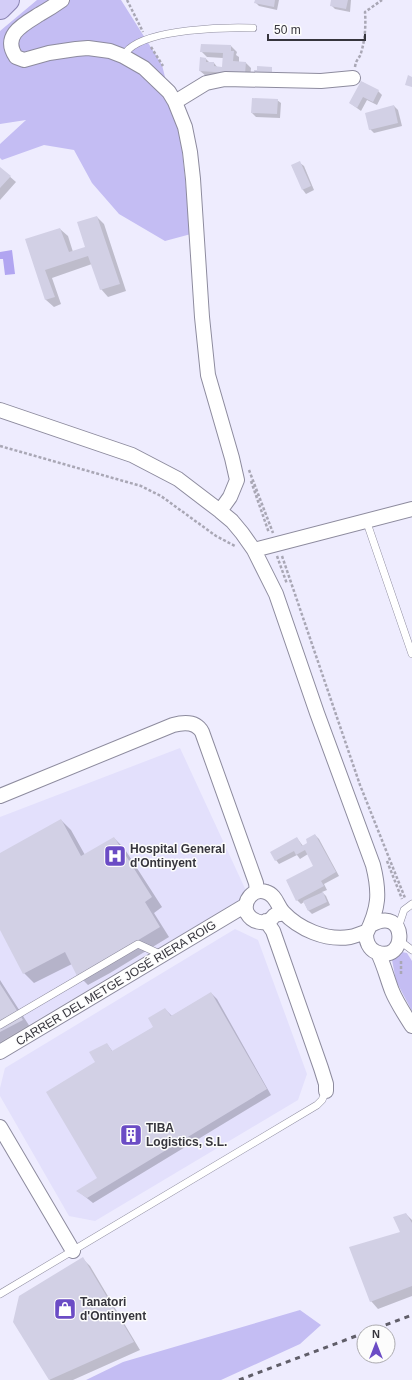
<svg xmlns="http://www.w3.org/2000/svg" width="412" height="1380" font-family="Helvetica,sans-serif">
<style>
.built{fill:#e3e0fc}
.green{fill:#c4bdf3}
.water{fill:#b1a5f1}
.shadow{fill:#0003}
.building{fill:#d2d0e5}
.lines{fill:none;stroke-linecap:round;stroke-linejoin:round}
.service-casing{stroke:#8d8b9e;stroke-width:8}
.minor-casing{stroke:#8d8b9e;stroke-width:16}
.primary-casing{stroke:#8982b2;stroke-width:24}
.path{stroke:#a9a7b5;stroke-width:2.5;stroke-dasharray:3 2;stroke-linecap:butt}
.service{stroke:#fff;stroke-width:7}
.minor{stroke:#fff;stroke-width:14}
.primary{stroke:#d3cdf7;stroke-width:22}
.rail{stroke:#605e69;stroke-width:3;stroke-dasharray:5 5;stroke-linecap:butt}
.labels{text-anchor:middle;stroke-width:3;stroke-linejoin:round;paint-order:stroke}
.poi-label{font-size:12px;font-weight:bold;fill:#36353d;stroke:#fcfcfc;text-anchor:start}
.street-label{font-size:12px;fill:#36353d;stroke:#fcfcfc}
</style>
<rect width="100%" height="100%" fill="#eeecfe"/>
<path class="built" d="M180,748l68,147 -248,147v-225z
M235,929l23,11 49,134 -9,26 -203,121 -26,-5 -69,-120v-8l5,-20z"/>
<path class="green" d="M37,0h84l41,65 19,76 10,93 -26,7 -46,-27 -27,-31 -18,-33 -30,-5 -42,15 -2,-2v-14l26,-24 -26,4v-93z
M397,951l10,2 5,8v50l-16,-30 -4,-21z
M300,1310l21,15 -21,19 -79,36h-135l37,-18z"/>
<path class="water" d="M12,250l3,24 -10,1 -2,-16h-3v-7z"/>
<path class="shadow" d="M256,0h23l-2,10 -18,-4 -4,-4z
M332,0h19l-1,12 -15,-3 -4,-4z
M231,46l6,6 -1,3 3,2v5h6l6,6 -1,11 -44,-3 -6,-5 6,-12 4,4h4l4,5h5v-10l-16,-1 -6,-6z
M362,82l16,9 4,4 -5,10 -10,-5 -6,11 -11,-8z
M253,99l24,1 4,3 -1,15 -24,-1 -4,-4z
M394,106l4,4 4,16 -28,7 -4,-4z
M300,163l4,3 10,24 -8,4 -3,-4 -11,-24z
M0,168l16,14 -16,18z
M97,217l7,7 22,67 -18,6 -7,-8 -9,-25 -40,14 9,26 -7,3 -8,-7 -20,-60 34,-11 8,7 5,16 13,-4z
M61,820l10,10 14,25 29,-17 10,10 38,59 -8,6 15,24 -59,36 -22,12 -10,-10 -6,-11 -38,19 -10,-10 -24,-45v-74z
M315,835l4,4 20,37 -15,8 3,6 -5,2 4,4 4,9 -18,9 -4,-4 -4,-8 -3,2 -4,-4 -10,-19 27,-15 -6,-12 -8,5 -3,-4 -18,9 -3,-4 21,-22 6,8 6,-3z
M0,980l32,50 -32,17z
M211,993l6,6 54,96 -178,108 -15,-12 20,-12 -2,-116 11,-19 6,8 41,-25 11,-18 7,7z
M406,1214l6,6v76l-34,13 -7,-8 31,-69z
M83,1259l7,7 50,84 -67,30h-23l-36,-58z"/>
<path class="building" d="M255,0h20l-1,7 -20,-4z
M331,0h17l-2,9 -16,-3z
M201,44l30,1v6h3l-1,10 13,1 -1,12 -46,-3 1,-14 6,1v4h8v4l8,1 1,-14 -23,-1z
M257,66l15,1v7l-18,-1v-3h3z
M408,75l4,2v10l-7,-2z
M361,81l18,9 -6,12 -10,-5 -6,11 -8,-5z
M252,98l26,1 -1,15 -26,-1z
M394,105l4,18 -29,7 -4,-17z
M300,161l11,25 -9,4 -11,-25z
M0,167l11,9 -11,12z
M97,216l23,68 -20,6 -12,-34 -43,14 10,27 -10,3 -20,-61 35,-11 9,24 16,-5 -8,-25z
M61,819l20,37 33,-19 38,60 -7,5 15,25 -60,36 -23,13 -12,-24 -42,22 -23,-44v-77z
M315,834l21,38 -15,9 3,5 -28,15 -10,-21 27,-14 -8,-16 -9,5 -2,-4 -19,10 -5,-9 27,-15 5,9 5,-3 -1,-4z
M323,892l4,10 -19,9 -5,-10z
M0,984l23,36 -23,12z
M211,992l56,97 -180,109 -11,-7 21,-13 -51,-86 49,-30 -6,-10 18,-9 5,8 41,-24 -5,-9 17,-10 6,8z
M406,1213l6,10v63l-42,16 -21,-55 51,-15 -7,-15z
M83,1257l51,85 -85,38 -36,-58 6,-26z"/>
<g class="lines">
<g class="service-casing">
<path id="service" d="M123,56c2,-2 4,-5 6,-7 22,-20 95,-22 124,-21
M366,520l46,134
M398,928l6,-18 8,-6
M400,941l12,9
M0,1025l138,-81 24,11
M0,1294l317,-189 5,-5 4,-9"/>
</g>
<g class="minor-casing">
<path id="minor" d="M62,0c-7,5 -15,10 -22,14 -16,10 -39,21 -24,43l8,3 25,-7 27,-4 12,-1 22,3 13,5 21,12 25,24 6,10 10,25 5,25 3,27 9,138 6,58 24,83 5,22 -7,17 -10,14
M175,102l31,-19 19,-4 96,2 32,-3
M0,410l132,45 46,24 42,32 12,10 10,12 12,17 22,44 41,119 56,152c7,28 6,43 -7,69 0,7 3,15 10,18 32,13 32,-48 -5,-27
M254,550l158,-41
M0,796l173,-71c11,-3 23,-4 29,7l54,151 1,8
M284,913c-2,1 -6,1 -9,2 -2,1 -2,3 -4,4 -8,6 -19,3 -24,-6 -5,-12 7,-26 19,-21 10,3 11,13 17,20 16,17 43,29 67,25 6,-1 11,-4 17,-5
M266,921l7,10 48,137 5,16v7
M378,953c6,12 9,25 14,38 5,12 13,24 20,35
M0,1052l246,-147
M0,1127l73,124"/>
</g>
<g class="primary-casing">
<path id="primary" d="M0,8l8,-8"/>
</g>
<path class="path" d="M127,0l16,32
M151,47l12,19
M355,67c1,-8 5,-9 6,-14 4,-13 5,-28 4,-41l17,-12
M0,446l141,40 20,10 55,40 19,10
M249,470l24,63
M251,481l18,52
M277,556l10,28
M282,556l78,229 45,113
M387,861l15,38
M401,974v-13"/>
<use href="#service" class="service"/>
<use href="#minor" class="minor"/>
<use href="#primary" class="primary"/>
<path class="rail" d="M367,1332l45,-17
M239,1380l125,-47"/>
</g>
<defs>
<g id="hospital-square" transform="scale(1.15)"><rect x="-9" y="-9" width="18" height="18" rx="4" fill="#6b4cc5" stroke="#fcfcfc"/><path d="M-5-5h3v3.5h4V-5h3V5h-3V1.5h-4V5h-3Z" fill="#fff"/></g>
<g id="building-square" transform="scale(1.15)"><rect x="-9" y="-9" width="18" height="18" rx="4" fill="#6b4cc5" stroke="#fcfcfc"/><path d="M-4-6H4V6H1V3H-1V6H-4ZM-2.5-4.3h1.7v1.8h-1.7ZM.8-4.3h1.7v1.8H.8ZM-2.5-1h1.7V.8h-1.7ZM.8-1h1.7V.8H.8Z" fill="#fff"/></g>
<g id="shop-square" transform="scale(1.15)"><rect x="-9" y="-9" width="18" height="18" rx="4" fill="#6b4cc5" stroke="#fcfcfc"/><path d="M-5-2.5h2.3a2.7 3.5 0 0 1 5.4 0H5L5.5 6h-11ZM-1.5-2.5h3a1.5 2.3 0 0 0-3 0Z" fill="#fff"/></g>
</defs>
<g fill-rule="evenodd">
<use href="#hospital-square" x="115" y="856"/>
<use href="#building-square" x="131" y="1135"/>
<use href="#shop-square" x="65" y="1309"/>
</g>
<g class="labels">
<g class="poi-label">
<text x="130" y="853">Hospital General<tspan x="130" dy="14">d'Ontinyent</tspan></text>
<text x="146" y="1132">TIBA<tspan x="146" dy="14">Logistics, S.L.</tspan></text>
<text x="80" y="1306">Tanatori<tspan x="80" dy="14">d'Ontinyent</tspan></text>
</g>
<g class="street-label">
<text transform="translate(116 983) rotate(-31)" y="4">CARRER DEL METGE JOSÉ RIERA ROIG</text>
</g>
</g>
<g transform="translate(376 1344)"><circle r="19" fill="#fcfcfc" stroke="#adacb0"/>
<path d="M0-3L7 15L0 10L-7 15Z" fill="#6b4cc5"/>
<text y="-6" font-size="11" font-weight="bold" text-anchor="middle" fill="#36353d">N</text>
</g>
<path d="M268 34v6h97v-6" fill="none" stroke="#36353d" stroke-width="2"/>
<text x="274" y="34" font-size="12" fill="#36353d" stroke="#fcfcfc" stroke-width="3" paint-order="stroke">50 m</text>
</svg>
